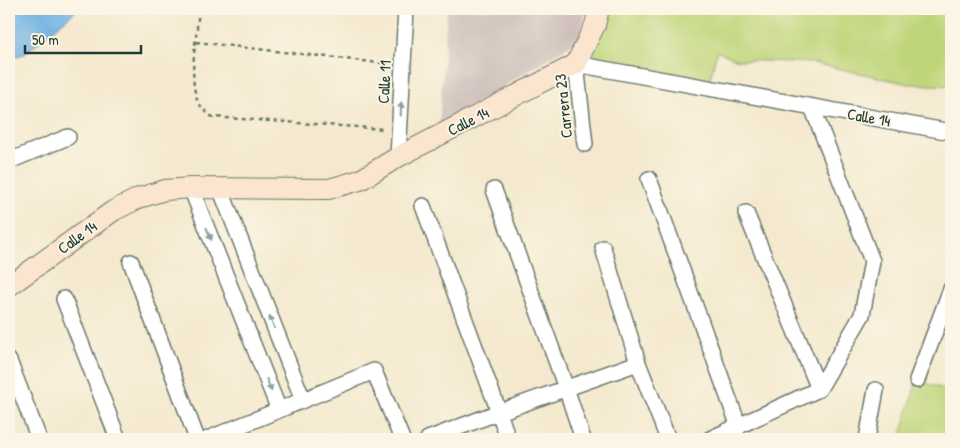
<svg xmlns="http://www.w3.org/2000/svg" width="960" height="448" font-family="'Patrick Hand',sans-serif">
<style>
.industrial{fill:#cfc0bb}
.green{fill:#bfd579;stroke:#6f8956}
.water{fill:#70b1e4;stroke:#48778c}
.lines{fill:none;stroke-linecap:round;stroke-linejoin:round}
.street-casing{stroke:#6a796a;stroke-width:18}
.secondary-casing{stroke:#6a796a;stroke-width:22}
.path{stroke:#6a796a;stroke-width:2.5;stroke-dasharray:4 4;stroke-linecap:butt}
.street{stroke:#fff;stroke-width:15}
.secondary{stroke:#fbe5cf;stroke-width:20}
.oneway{fill:#8f9e9a}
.labels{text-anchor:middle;stroke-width:4;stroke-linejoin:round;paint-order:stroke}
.street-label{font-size:16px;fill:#1f3d34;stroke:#fcf5e5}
</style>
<rect width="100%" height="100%" fill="#fcf5e5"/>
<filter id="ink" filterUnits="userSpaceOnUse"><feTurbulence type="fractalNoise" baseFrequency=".02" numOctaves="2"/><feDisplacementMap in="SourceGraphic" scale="10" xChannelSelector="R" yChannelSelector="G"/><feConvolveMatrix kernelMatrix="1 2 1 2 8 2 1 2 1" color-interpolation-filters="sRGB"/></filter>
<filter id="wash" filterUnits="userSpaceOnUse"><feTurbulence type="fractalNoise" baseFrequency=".0096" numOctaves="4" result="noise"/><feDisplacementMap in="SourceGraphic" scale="20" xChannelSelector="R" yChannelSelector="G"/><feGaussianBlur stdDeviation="1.12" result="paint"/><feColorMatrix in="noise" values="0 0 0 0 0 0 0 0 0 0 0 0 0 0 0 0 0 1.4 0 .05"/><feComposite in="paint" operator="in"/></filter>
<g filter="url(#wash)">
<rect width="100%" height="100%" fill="#f4e9ce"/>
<path class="industrial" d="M447,9h139l-6,30 -141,87z"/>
<path class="green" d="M599,9h352v77l-42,-2 -96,-21 -75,-3 -21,-9 -9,37 -120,-22z
M917,380l33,11 1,-4v52h-51z"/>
<path class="water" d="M9,9h69l-53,45 -12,3 -4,-6z"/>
</g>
<g filter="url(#ink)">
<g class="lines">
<g class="street-casing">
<path id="street" d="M585,144l-9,-80 375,68
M398,157l8,-148
M9,161l59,-24
M649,179l90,248
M191,188l88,222
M220,188l83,212
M494,190l72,198 17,51
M423,206l76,206 9,27
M746,213l73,176
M131,262l66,177
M64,299l54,140
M9,361l30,78
M638,363l30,76
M917,380l34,-91
M208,439l166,-68 28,68
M428,439l71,-27 139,-49 -35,-115
M710,439l109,-50 43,-74 10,-54 -60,-154
M867,439l9,-49"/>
</g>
<g class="secondary-casing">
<path id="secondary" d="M9,286l104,-75 26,-13 26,-8 26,-2 138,1 31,-9 38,-23 178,-93 19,-39 4,-16"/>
</g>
<path class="path" d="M199,9c-2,24 -9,60 -4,83 2,11 9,20 18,25l172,12
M196,42l193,22"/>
<use href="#street" class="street"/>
<use href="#secondary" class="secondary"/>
</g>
<defs><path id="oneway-solid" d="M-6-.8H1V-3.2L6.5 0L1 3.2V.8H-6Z" transform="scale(1.25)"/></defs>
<g class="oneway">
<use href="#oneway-solid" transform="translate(401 109) rotate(-87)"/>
<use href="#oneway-solid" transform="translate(209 234) rotate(68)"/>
<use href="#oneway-solid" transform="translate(272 322) rotate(-111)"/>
<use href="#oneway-solid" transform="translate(269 385) rotate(68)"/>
</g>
</g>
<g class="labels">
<g class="street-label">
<text transform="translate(384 82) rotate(-87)" y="6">Calle 11</text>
<text transform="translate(563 106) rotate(-96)" y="6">Carrera 23</text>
<text transform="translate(869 117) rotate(10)" y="6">Calle 14</text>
<text transform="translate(468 121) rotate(-27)" y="6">Calle 14</text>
<text transform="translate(77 237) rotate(-36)" y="6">Calle 14</text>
</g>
</g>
<rect width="960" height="448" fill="none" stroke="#fcf5e5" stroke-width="30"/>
<path d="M25 45v8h116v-8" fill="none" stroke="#1f3d34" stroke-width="2.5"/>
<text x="32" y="45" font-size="15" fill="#1f3d34" stroke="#fcf5e5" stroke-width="4" paint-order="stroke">50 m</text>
</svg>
